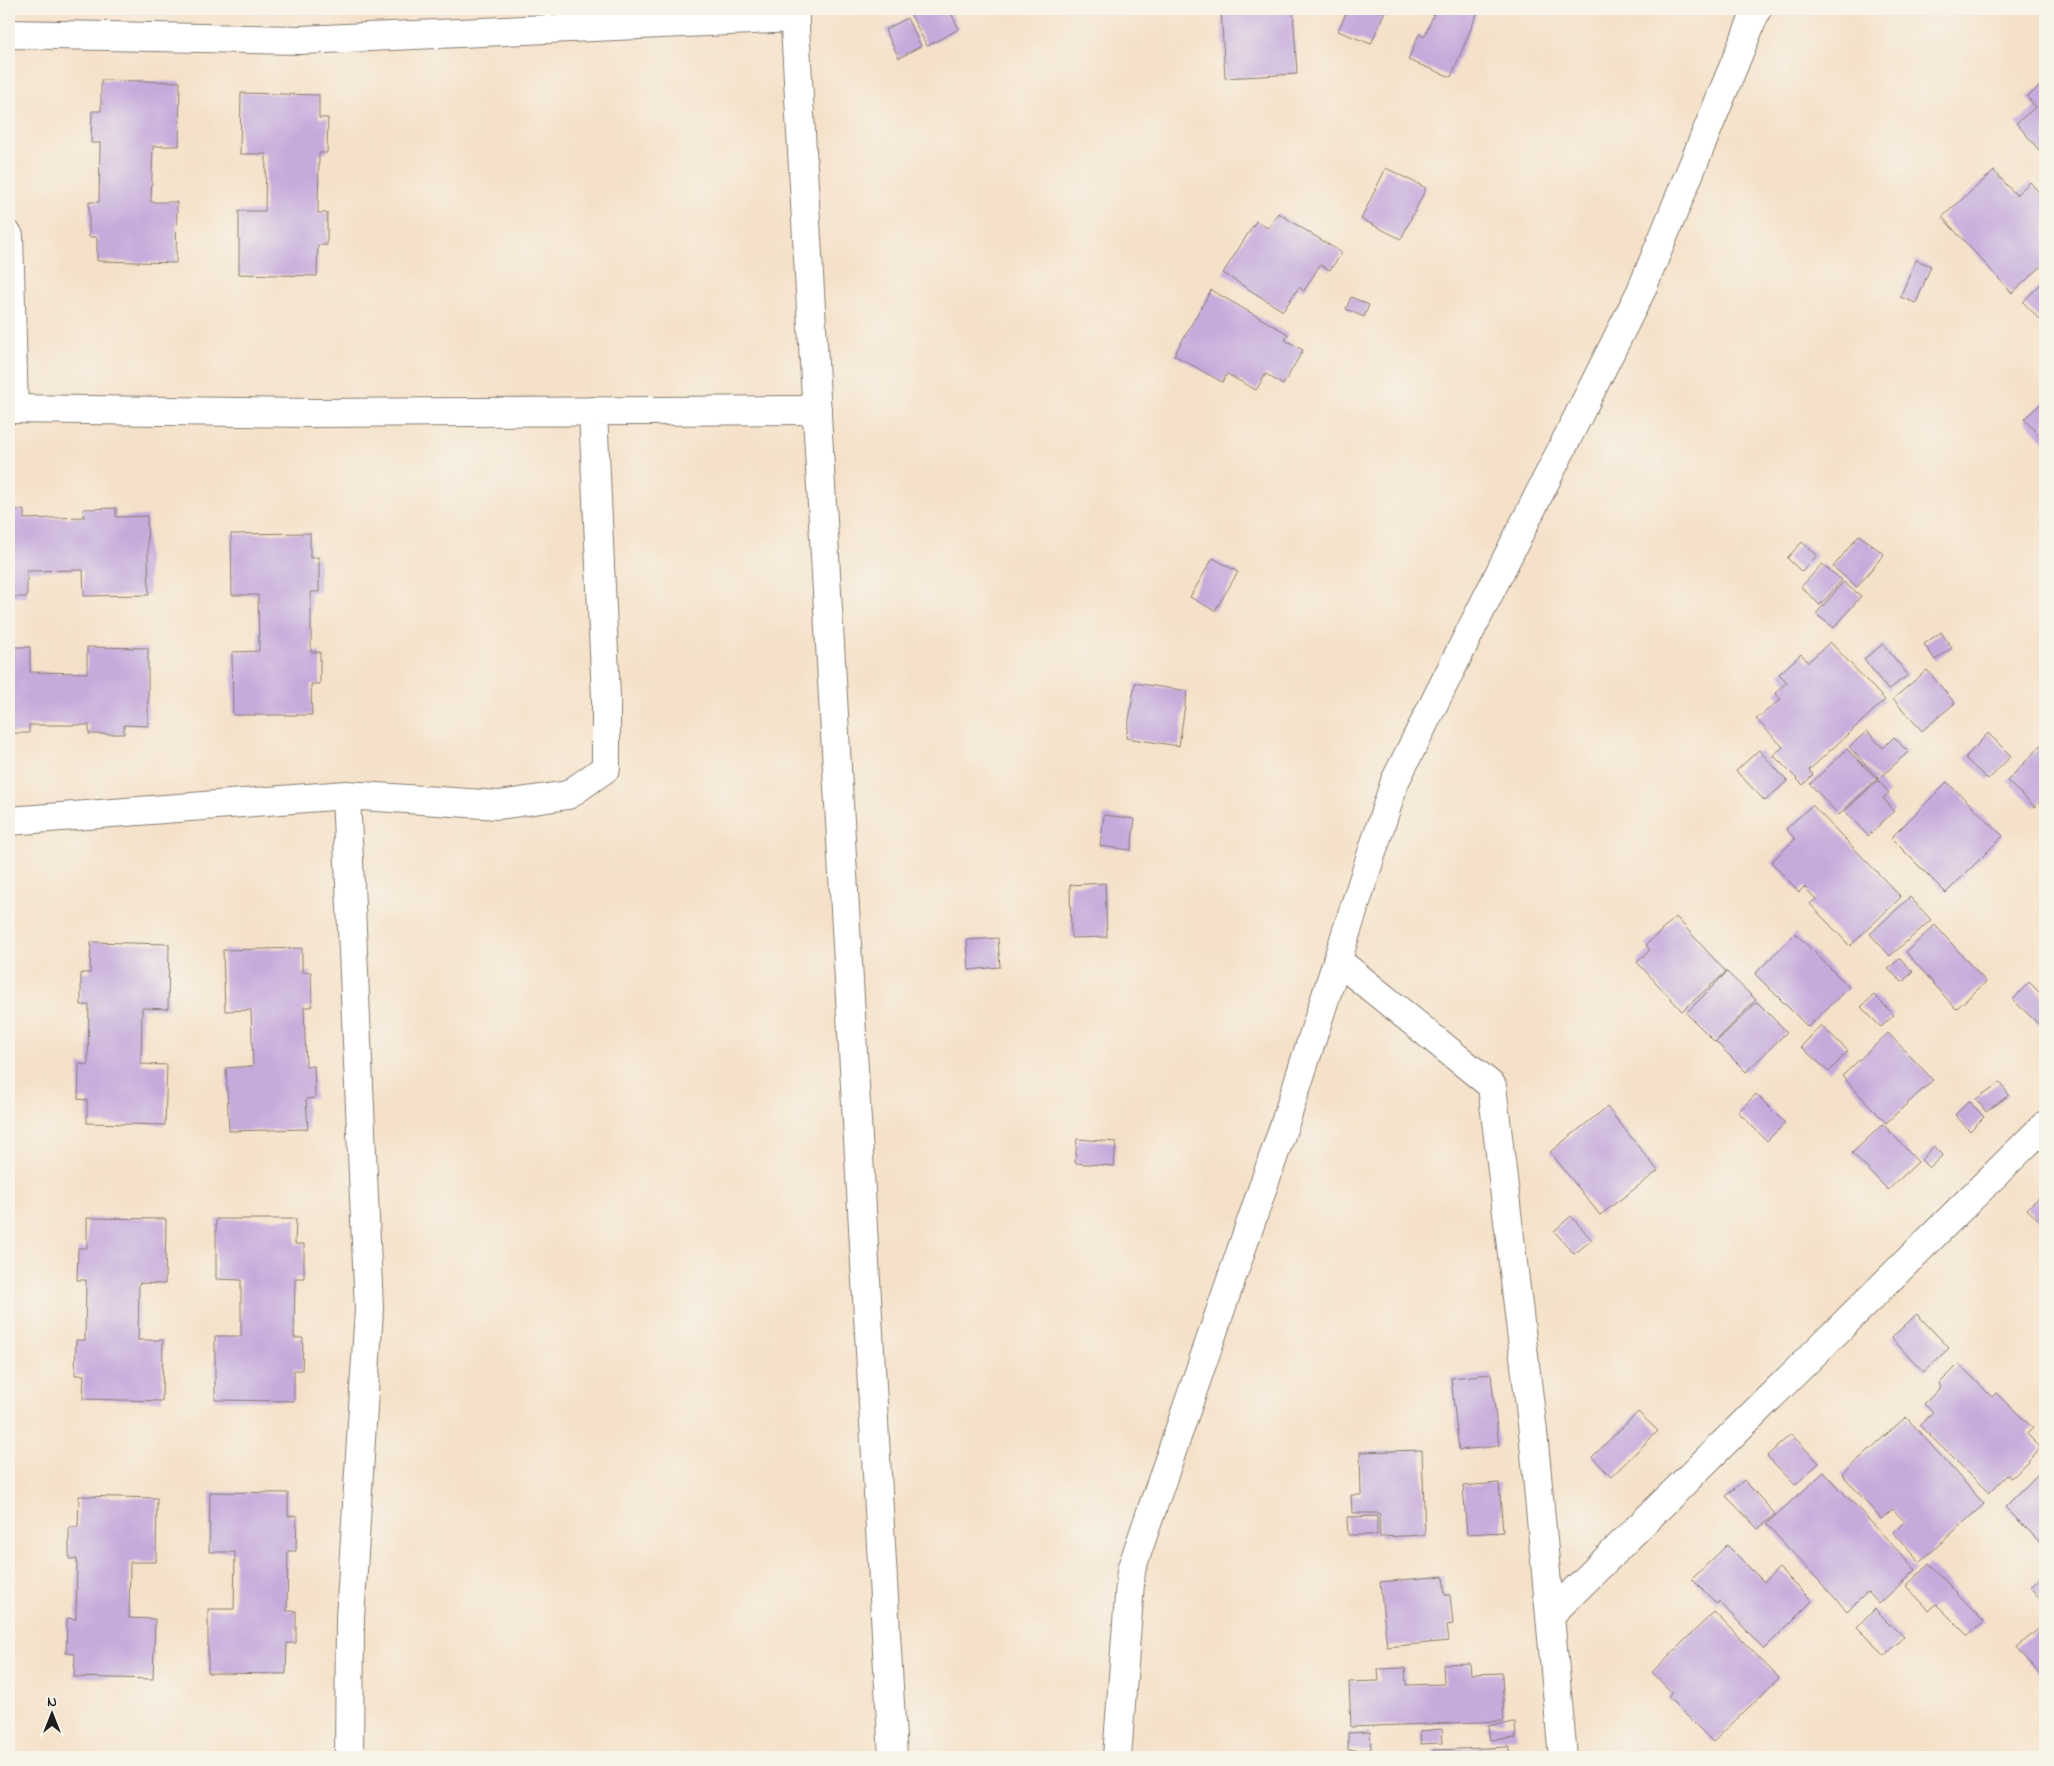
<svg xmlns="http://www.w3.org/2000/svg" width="2054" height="1766" font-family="'Indie Flower',sans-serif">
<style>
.building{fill:#c5aadc}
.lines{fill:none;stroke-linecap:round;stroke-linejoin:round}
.minor-casing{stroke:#887e72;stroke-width:30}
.trunk-casing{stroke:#887e72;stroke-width:30}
.minor{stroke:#fff;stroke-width:28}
.trunk{stroke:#fff;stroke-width:28}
</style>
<rect width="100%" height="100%" fill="#f7f3e8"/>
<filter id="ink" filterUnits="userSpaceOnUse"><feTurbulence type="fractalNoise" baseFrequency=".02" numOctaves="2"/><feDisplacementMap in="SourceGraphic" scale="10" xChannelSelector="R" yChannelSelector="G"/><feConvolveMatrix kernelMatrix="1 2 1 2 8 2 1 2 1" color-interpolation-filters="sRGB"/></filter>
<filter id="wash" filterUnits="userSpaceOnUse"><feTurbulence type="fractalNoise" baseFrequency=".0096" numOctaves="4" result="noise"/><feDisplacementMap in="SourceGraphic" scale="20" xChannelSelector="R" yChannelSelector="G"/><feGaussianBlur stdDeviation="1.12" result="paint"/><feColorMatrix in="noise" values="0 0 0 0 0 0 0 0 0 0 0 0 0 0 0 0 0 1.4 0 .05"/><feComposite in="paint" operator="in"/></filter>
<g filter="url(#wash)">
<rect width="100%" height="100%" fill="#f5e1c9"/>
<g id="blocks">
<path class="building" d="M918,9h31l10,20 -32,17 -17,-33z
M1221,9h72l4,65 -72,4z
M1348,9l37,2 -14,33 -33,-13z
M1436,9h43l-28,68 -43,-17 11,-26 5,3z
M907,18l14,28 -22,12 -14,-28z
M101,80l79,2 -1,64h-26l-2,56h26l-1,61 -79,-2v-24h-8v-35h10l1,-59h-9l1,-32h9z
M2045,82v75l-29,-34 20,-16 -9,-10z
M241,93l78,2v23h9l-1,35h-8l-1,60h9v32h-9l-1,31 -78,-2v-63h26l1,-57h-26z
M1386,168l40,20 -25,51 -40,-20z
M1994,171l22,24 14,-13 15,17v64l-33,30 -70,-76z
M1278,213l64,40 -12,17 -10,-5 -16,26 -5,-4 -16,24 -60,-38 33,-52 12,7z
M1916,260l15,6 -15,37 -16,-6z
M2045,280v45l-22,-23z
M1211,290l77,44 -3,6 18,10 -20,35 -17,-11 -10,16 -29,-16 -5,8 -48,-27z
M1351,297l18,8 -5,12 -18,-8z
M2045,400v42l-21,-23z
M116,508v9l31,-1 2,79 -65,1 -1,-26 -56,1v26h-18v-87h15v9l60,-2 -1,-8z
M310,533v25l9,-1v35h-8v60h9v32h-9l1,31h-79l-1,-63 27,-1 -1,-56h-26l-1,-61z
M1859,535l25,19 -27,33 -24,-20z
M1802,542l15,13 -15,17 -15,-14z
M1213,558l25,14 -23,39 -25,-14z
M1822,564l20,16 -22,25 -19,-18z
M1843,582l18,14 -27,32 -18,-14z
M1941,632l11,16 -17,12 -11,-16z
M1830,642l55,58 -76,70 4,5 -10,10 -30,-30 10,-8 -27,-28 25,-20 -6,-6 12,-11 -8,-8 22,-20 7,8z
M1883,644l25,31 -20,15 -24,-31z
M9,647h21v25l57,1v-26l61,1v78l-24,-1v9h-35v-9h-60v8h-20z
M1927,670l28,33 -33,28 -29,-32z
M1135,683l52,8 -8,55 -53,-8z
M1867,731l16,17 11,-11 14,15 -29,27 -30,-32z
M1988,733l23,23 -23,24 -23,-22z
M2045,741v55l-10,11 -28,-26z
M1847,749l30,30 -38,36 -29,-31z
M1759,750l28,31 -22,20 -29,-30z
M1878,780l11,13 -6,5 11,13 -26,25 -23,-25z
M1947,782l56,54 -57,57 -55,-55z
M1812,805l89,92 -51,49 -40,-42 6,-5 -12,-12 -5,5 -28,-30 24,-23 -9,-10z
M1104,815l31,4 -4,31 -31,-4z
M1105,883l2,54 -36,1 -1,-53z
M1910,897l21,23 -41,36 -20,-22z
M1676,917l50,55 -44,39 -45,-49 13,-12 -4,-5z
M1935,925l51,57 -30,27 -50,-57z
M1795,933l54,54 -41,40 -53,-53z
M998,938l2,29 -31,3 -2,-30z
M91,942l78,2 -1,65 -26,-1 -1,56 26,1 -2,60 -78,-2v-23l-9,-1 1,-35 9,1 1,-60h-8v-32h9z
M302,948v24h9l1,35h-8l2,59h8l1,32 -9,1 2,30 -79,2 -3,-63 27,-2 -2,-56 -26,1 -2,-61z
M1900,958l13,14 -11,10 -14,-13z
M1727,972l29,28 -41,42 -29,-29z
M2029,982l16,16v32l-32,-30z
M1874,995l20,20 -13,12 -20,-20z
M1757,1002l30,30 -41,40 -30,-30z
M1821,1025l27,26 -19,21 -28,-25z
M1888,1033l45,47 -47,43 -44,-47z
M2000,1082l9,13 -23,17 -10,-13z
M1756,1094l29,29 -18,18 -29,-29z
M1969,1101l15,16 -14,14 -15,-16z
M1607,1107l51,64 -58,44 -50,-63z
M1883,1124l35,38 -30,28 -36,-37z
M1077,1139l39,3 -2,24 -39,-3z
M1934,1146l9,9 -14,13 -8,-8z
M2045,1190v31l-2,3 -16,-15z
M1571,1216l21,24 -18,14 -20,-23z
M87,1218l79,1 -1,65 -26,-1 -1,57h25l-1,61 -79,-2 1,-24h-9l1,-35h9l1,-60h-9l1,-32h9z
M216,1219h80l-1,25h9v34h-9l-1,60h9l-1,32h-8v31l-79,-1v-64h26v-56l-25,-1z
M1917,1314l32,34 -25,24 -33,-34z
M1959,1364l33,33 4,-4 37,35 -6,6 14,14 -30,30 -4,-3 -18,18 -70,-68 14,-13 -9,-8 17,-17 -2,-3z
M1491,1374l8,72 -40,4 -8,-72z
M1638,1412l20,19 -47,46 -19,-20z
M1906,1417l78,87 -64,58 -27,-30 11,-11 -11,-12 -12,10 -39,-45z
M1791,1434l28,29 -24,22 -28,-29z
M1422,1450l3,85 -45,2 -1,-24h-27l-1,-18h10l-1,-43z
M2045,1467v80l-40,-40z
M1824,1472l92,98 -37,34 -11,-12 -21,19 -81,-87z
M1744,1480l31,34 -17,15 -32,-33z
M1499,1483l4,49 -36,2 -4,-48z
M210,1492l78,1v23h9l-1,35h-8l-1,60h9v32h-9l-1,31 -78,-1v-64h26l1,-57h-26z
M79,1496l78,2 -1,64h-26l-1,56 26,1 -2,60 -79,-2 1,-23 -9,-1 1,-35 9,1 1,-60h-8v-32h9z
M1377,1516v19h-29l-1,-18z
M1727,1545l37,37 15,-14 33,33 -48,48 -45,-48 -2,3 -25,-25z
M1929,1564l55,57 -16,15 -32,-32 -7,6 -23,-24z
M2045,1574v30l-14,-17z
M1443,1576l2,19h5l3,29 -6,1 2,16 -62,6 -7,-65z
M1875,1609l28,28 -18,19 -28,-28z
M1714,1612l65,66 -66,64 -45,-45 4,-4 -20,-21z
M2041,1627l4,5v49l-28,-34z
M1470,1663l1,11 31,-1 2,48 -153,6 -2,-45 30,-1 -1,-12 27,-1 1,17 38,-1 -1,-20z
M1515,1723l1,15 -26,2 -2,-15z
M1442,1729l1,14 -22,1 -1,-13z
M1370,1732l1,18h-23v-17z
M1509,1747v10h-76v-7z"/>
</g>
</g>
<g filter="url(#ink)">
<use href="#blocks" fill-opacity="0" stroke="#887e72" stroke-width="1"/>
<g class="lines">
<g class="minor-casing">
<path id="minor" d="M9,34l292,6 494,-22
M9,236l5,173
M9,409l304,4 504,-3
M346,795l23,514 -19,310 -1,138
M9,821l337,-26 153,10 69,-10 38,-27v-71l-13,-286
M1337,960l155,126 41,346 30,325
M1550,1615l495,-490
M1117,1757l14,-187 153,-444 111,-345 246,-490 116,-282"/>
</g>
<g class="trunk-casing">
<path id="trunk" d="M794,9l99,1748"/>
</g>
<use href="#minor" class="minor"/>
<use href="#trunk" class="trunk"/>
</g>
</g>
<rect width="2054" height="1766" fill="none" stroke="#f7f3e8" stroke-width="30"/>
<g transform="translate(52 1714)" stroke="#f7f3e8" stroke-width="4" paint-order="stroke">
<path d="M0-4L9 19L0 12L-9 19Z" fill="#1c1c1c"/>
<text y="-8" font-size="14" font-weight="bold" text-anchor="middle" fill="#1c1c1c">N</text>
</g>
</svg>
